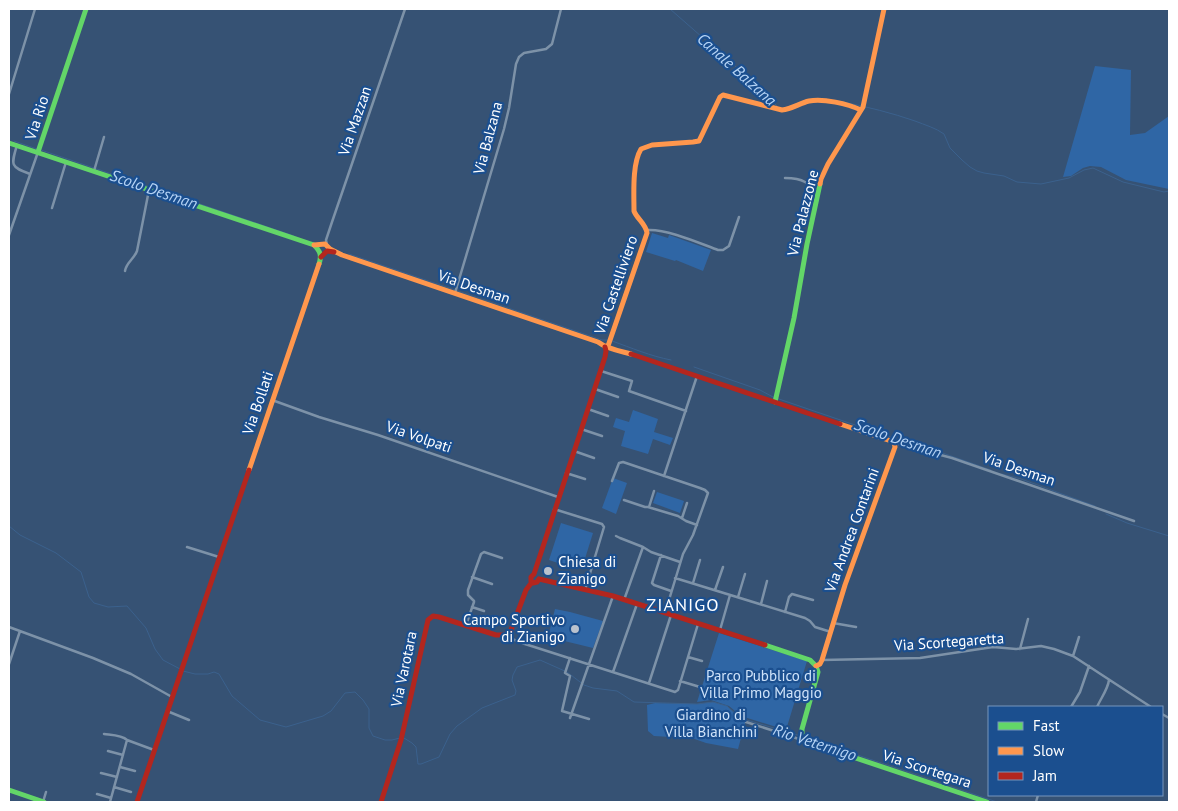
<svg xmlns="http://www.w3.org/2000/svg" width="1178" height="811" font-family="'PT Sans',sans-serif">
<style>
.green{fill:#2f66a5}
.lines{fill:none;stroke-linecap:round;stroke-linejoin:round}
.stream{stroke:#3b618d;stroke-width:1}
.street{stroke:#7d92a8;stroke-width:2.5}
.fast{stroke:#63d668;stroke-width:5}
.slow{stroke:#ff974d;stroke-width:5}
.jam{stroke:#b3261e;stroke-width:5}
.poi-dot{fill:#b9c2ce;stroke:#1b4f8f;stroke-width:2}
.labels{text-anchor:middle;stroke-width:4.5;stroke-linejoin:round;paint-order:stroke}
.street-label{font-size:15px;fill:#fff;stroke:#1b4f8f}
.poi-label{font-size:15px;fill:#fff;stroke:#1b4f8f;text-anchor:start}
.park-label{font-size:15px;fill:#cfe3fa;stroke:#1b4f8f}
.water-label{font-size:16px;font-style:italic;fill:#b5d3f5;stroke:#1b4f8f}
.quarter-label{font-size:18px;letter-spacing:1px;fill:#fff;stroke:#1b4f8f}
</style>
<rect width="100%" height="100%" fill="#365274"/>
<path class="green" d="M1095,66l36,4 -1,65 15,-2 24,-17v73l-43,-9 -25,-13 -11,-1 -7,2 -12,8 -8,1z
M652,233l16,5 1,-3 42,15 -8,21 -27,-11 -1,1 -29,-9z
M633,410l25,9 -4,13 19,6 -3,7 -17,-6 -5,15 -27,-8 4,-15 -12,-4 3,-9 13,4z
M613,478l14,5 -11,31 -14,-6z
M657,492l27,9 -4,12 -27,-10z
M561,523l32,10 -10,32 -9,-2 -2,3 -10,-3 -1,1 -12,-4z
M555,609l15,3 33,9 -10,27 -45,-11z
M719,633l88,28 -21,69 -45,-14 -12,-10 -18,-6 -14,2z
M713,702l14,4 13,12 6,2 -8,29 -32,-6 -34,-12 -1,6 -17,-1 -6,-5 -1,-26 8,-2 42,1z"/>
<g class="lines">
<path class="stream" d="M670,9l80,70 30,30c20,-4 23,-13 46,-9
M843,102c25,5 49,11 72,19 10,4 21,7 29,13l6,14 12,12 8,7 7,4 7,2 20,3 13,6 24,2 28,-6 15,-8 9,-2 30,14 41,10 5,-1
M14,141l23,8
M41,150l253,86
M349,254l253,86h6
M612,341c20,7 38,15 59,19
M694,367l66,23 13,7 126,43 35,10 57,20
M1002,474l19,5 74,27
M1106,514l21,9 42,13
M9,526l11,9 36,18 25,19 8,25 5,6 14,4 19,-1 19,22 9,21 8,11 17,9
M183,671l12,3h13l6,-2 5,2 13,22 28,24 26,7 37,-11 8,-5 14,-18 10,-1 8,8 6,9v19l4,8 12,4h7l8,-2h4l8,5 4,4 2,17h3l18,-7 11,-23 7,-8 25,-18 33,-13 1,-4 -4,-11 1,-5 4,-8 23,-7 27,12 17,13 9,3 24,3 17,11 63,2 16,-2 14,4 13,12 64,19 193,65"/>
<path class="street" d="M9,94l26,-85
M17,145c-6,20 -7,22 13,29
M94,171l10,-34
M785,178c6,0 15,1 20,4 5,3 8,8 13,11
M52,208l14,-46
M648,230c19,-1 51,13 70,20h5l6,-4 10,-29
M9,235l29,-83
M327,245l-1,-5 6,-18 73,-213
M125,271c1,-8 9,-12 12,-20l12,-61
M455,293l49,-164 5,-21 7,-44 3,-7 5,-4 22,-4 6,-5 9,-35
M601,371l31,10 -3,10 57,20
M595,389l23,8
M272,400l47,17 59,18 180,62
M588,409l20,7
M581,429l21,7
M895,443l57,15 182,63
M574,451l20,7
M566,473l19,6
M664,476l33,-100
M612,481l7,-18 4,-1 77,26 5,2 3,3 -15,42 -10,19 -18,59
M624,500l21,7h3l30,9 8,5 11,4
M649,507l5,-16
M554,509l48,15 2,3 -19,63
M682,518l5,-15
M616,536l4,2 23,9 8,5 29,10
M187,547l32,10
M661,555l-9,28 2,2 17,6
M472,577l20,7
M675,578l130,40 5,3 5,6 16,5
M693,583l7,-23
M715,590l8,-23
M738,597l7,-23
M624,600l19,-53
M761,604l6,-23
M472,607l12,4
M785,612l4,-15 3,-3 21,6
M833,623l23,4
M466,625l8,-23v-1l-6,-6v-5l13,-36 3,-2 18,6
M9,627l84,31 38,16 41,23
M720,630l10,-35
M508,634l4,5 13,5 150,48 3,-2 20,-66
M1020,649l8,-30
M1073,656l6,-19
M688,657l14,4
M570,658l-5,15 5,3 -8,35 27,8
M822,660l98,-2 73,-11 23,2 25,-3 13,3 19,7 78,51
M9,664l11,-33
M613,672l24,-68
M680,681l20,6
M649,683l22,-68
M1071,707l9,-15 9,-26
M1097,707c4,-9 11,-18 12,-27
M167,711l22,9
M1162,714l7,4
M570,718l43,-122
M746,722l53,17 4,1
M104,734c7,1 18,1 23,6
M108,751l15,4
M120,767l15,4
M101,773l16,4
M114,787l17,5
M97,794l14,4
M43,802l3,-10
M110,802l17,-62 27,10
M1036,802l2,-7"/>
<path class="fast" d="M9,143l305,102c6,6 8,10 5,19
M38,152l48,-143
M775,402l19,-84 13,-74 13,-60
M765,645l45,15 6,6 2,6 -16,57v7l3,5 182,61
M9,790l35,12"/>
<path class="slow" d="M820,184l1,-5 7,-15 35,-57 21,-98
M314,245l11,-1 5,5 12,6 256,87c9,7 22,9 33,12
M605,347l3,-1 39,-113c-1,-9 -10,-14 -13,-22 0,-18 -2,-47 7,-62l11,-4 41,-3 6,-1 21,-44 3,-2 59,15c10,-1 18,-7 27,-9 14,-3 39,3 52,9
M249,470l70,-206
M816,666l4,-2 2,-4 23,-75 50,-138 -1,-5 -54,-18"/>
<path class="jam" d="M321,257l6,-6 7,1
M631,354l209,70
M539,579l74,17 152,49
M539,579l-2,3 -4,1 -2,-2v-4l3,-3 71,-217 1,-6 -1,-4
M137,802l112,-332
M381,802l20,-62 27,-120 5,-4 6,1 57,18h8l7,-5 15,-40 6,-8"/>
</g>
<g class="poi-dot">
<circle cx="548" cy="571" r="5"/>
<circle cx="575" cy="629" r="5"/>
</g>
<g class="labels">
<g class="street-label">
<text transform="translate(37 118) rotate(-72)" y="5">Via Rio</text>
<text transform="translate(355 121) rotate(-71)" y="5">Via Mazzan</text>
<text transform="translate(488 138) rotate(-75)" y="5">Via Balzana</text>
<text transform="translate(803 213) rotate(-76)" y="5">Via Palazzone</text>
<text transform="translate(616 285) rotate(-71)" y="5">Via Castelliviero</text>
<text transform="translate(474 287) rotate(19)" y="5">Via Desman</text>
<text transform="translate(258 403) rotate(-71)" y="5">Via Bollati</text>
<text transform="translate(419 437) rotate(19)" y="5">Via Volpati</text>
<text transform="translate(1019 469) rotate(19)" y="5">Via Desman</text>
<text transform="translate(852 530) rotate(-70)" y="5">Via Andrea Contarini</text>
<text transform="translate(949 642) rotate(-4)" y="5">Via Scortegaretta</text>
<text transform="translate(404 669) rotate(-78)" y="5">Via Varotara</text>
<text transform="translate(927 769) rotate(18)" y="5">Via Scortegara</text>
</g>
<g class="poi-label">
<text x="558" y="567">Chiesa di<tspan x="558" dy="17">Zianigo</tspan></text>
<text x="565" y="625" text-anchor="end">Campo Sportivo<tspan x="565" dy="17">di Zianigo</tspan></text>
</g>
<g class="park-label">
<text x="761" y="681">Parco Pubblico di<tspan x="761" dy="17">Villa Primo Maggio</tspan></text>
<text x="711" y="720">Giardino di<tspan x="711" dy="17">Villa Bianchini</tspan></text>
</g>
<g class="water-label">
<text transform="translate(737 69) rotate(42)" y="6">Canale Balzana</text>
<text transform="translate(154 189) rotate(19)" y="6">Scolo Desman</text>
<text transform="translate(898 438) rotate(19)" y="6">Scolo Desman</text>
<text transform="translate(815 742) rotate(18)" y="6">Rio Veternigo</text>
</g>
<g class="quarter-label">
<text x="683" y="611">ZIANIGO</text>
</g>
</g>
<rect width="1178" height="811" fill="none" stroke="#ffffff" stroke-width="20"/>
<rect x="988" y="706" width="175" height="90" fill="#1b4f8f" stroke="#7695bc"/>
<rect x="998" y="722" width="25" height="8" fill="#63d668" stroke="#7695bc"/>
<text x="1033" y="731" font-size="15" fill="#ffffff">Fast</text>
<rect x="998" y="747" width="25" height="8" fill="#ff974d" stroke="#7695bc"/>
<text x="1033" y="756" font-size="15" fill="#ffffff">Slow</text>
<rect x="998" y="772" width="25" height="8" fill="#b3261e" stroke="#7695bc"/>
<text x="1033" y="781" font-size="15" fill="#ffffff">Jam</text>
</svg>
